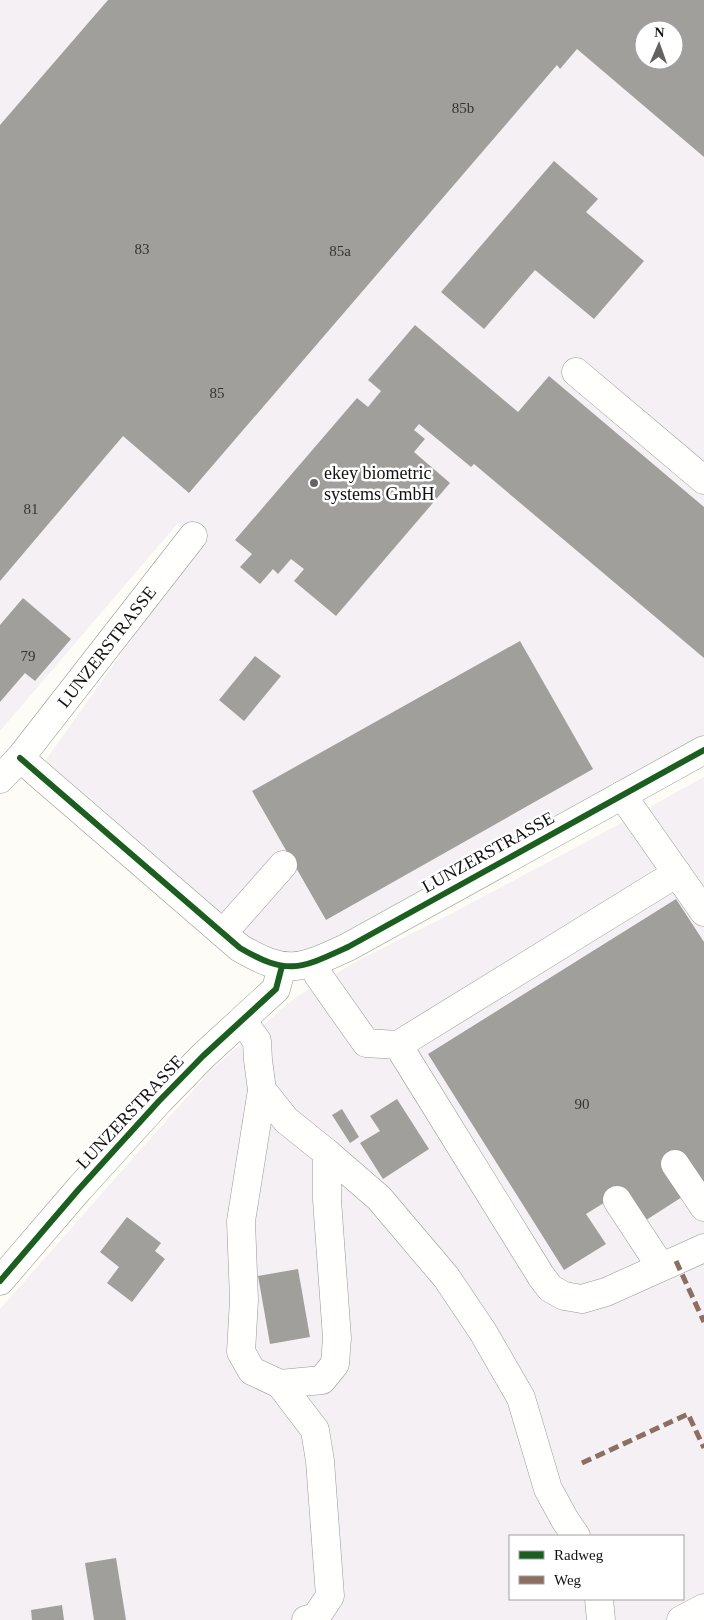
<svg xmlns="http://www.w3.org/2000/svg" width="704" height="1620" font-family="'Times New Roman',serif">
<style>
.industrial{fill:#f5f0f3;fill-rule:evenodd}
.building{fill:#a19f9c;fill-rule:evenodd}
.lines{fill:none;stroke-linecap:round;stroke-linejoin:round}
.minor-casing{stroke:#979795;stroke-width:29}
.minor{stroke:#fffffe;stroke-width:28}
.quiet{stroke:#8d6e63;stroke-width:5;stroke-dasharray:10 5;stroke-linecap:butt}
.cycleway-casing{stroke:#fff;stroke-width:9}
.cycleway{stroke:#1b5e20;stroke-width:6}
.poi-dot{fill:#646362;stroke:#fff;stroke-width:2}
.labels{text-anchor:middle;stroke-width:5;stroke-linejoin:round;paint-order:stroke}
.number-label{font-size:15px;fill:#353434}
.poi-label{font-size:18px;fill:#111;stroke:#fff;text-anchor:start}
.street-label{font-size:18px;fill:#111;stroke:#fff}
</style>
<rect width="100%" height="100%" fill="#fdfcf7"/>
<path class="industrial" d="M0,0h704v735l-364,203 -32,14 -23,2 -19,-6 -19,-11 -204,-173 157,-221 -22,-20 -178,208zM644,30h30v30h-30z
M704,777v823l-38,20h-666v-311l211,-239 85,-73 63,-37 86,-43 143,-76zM510,1536h173v63h-173z"/>
<path class="building" d="M108,0h596v157l-127,-108 -17,20 -3,-4 -368,428 -66,-57 -123,145v-456zM644,30h30v30h-30z
M554,161l44,38 -12,13 58,49 -50,58 -59,-49 -51,59 -43,-37z
M415,325l103,87 31,-36 155,131v151l-230,-194 -3,3 -52,-43 -5,6 11,9 -11,13 36,31 -114,133 -42,-35 10,-12 -13,-10 -13,15 -5,-5 -13,15 -20,-17 12,-13 -17,-14 122,-142 11,9 13,-16 -13,-11z
M23,598l48,41 -36,42 -10,-8 -25,29v-77z
M520,641l73,128 -267,151 -74,-129z
M255,656l26,20 -37,45 -25,-21z
M676,899l28,43v241l-61,39 -20,-31 -37,23 20,30 -42,26 -136,-216z
M397,1099l32,50 -46,30 -23,-36 20,-12 -10,-15z
M342,1109l17,28 -9,6 -18,-28z
M127,1217l34,26 -6,8 10,8 -33,43 -25,-19 12,-16 -19,-15z
M298,1269l12,68 -40,7 -12,-68z
M116,1558l10,62h-32l-9,-57z
M62,1605l2,15h-32l-1,-10z"/>
<g class="lines">
<g class="minor-casing">
<g id="minor">
<path d="M576,372l128,108"/>
<path d="M20,758l220,190c48,28 60,21 108,-1l356,-197"/>
<path id="s1" d="M0,779l20,-21 173,-222"/>
<path d="M622,795l82,117"/>
<path d="M223,933l60,-68"/>
<path d="M318,962v13l48,68 32,2 143,231 9,12 14,8 18,3 24,-7 98,-44"/>
<path d="M242,1020l15,21 1,19 4,30 24,30 41,33 52,45 67,79 37,55 38,66 27,91 17,31 11,16"/>
<path d="M398,1045l279,-172"/>
<path d="M262,1090l-21,131 3,79 -3,52 11,19 28,13 42,-4 13,-16 2,-26 -10,-138v-47"/>
<path d="M675,1164l29,43"/>
<path d="M617,1200l44,67"/>
<path d="M0,1281l79,-92 80,-88 44,-45 73,-67 6,-23"/>
<path d="M280,1384l35,46 5,31 10,135 -14,21 -10,3"/>
<path d="M599,1599l2,21"/>
<path d="M681,1620l23,-12"/>
</g>
</g>
<use href="#minor" class="minor"/>
<path class="quiet" d="M676,1261l28,61
M582,1463l106,-49 16,34"/>
<g class="cycleway-casing">
<path id="cycleway" d="M20,758l220,190c48,28 60,21 108,-1l356,-197
M0,1281l79,-92 80,-88 44,-45 73,-67 6,-23"/>
</g>
<use href="#cycleway" class="cycleway"/>
</g>
<circle class="poi-dot" cx="314" cy="483" r="5"/>
<g class="labels">
<g class="number-label">
<text x="463" y="113">85b</text>
<text x="142" y="254">83</text>
<text x="340" y="256">85a</text>
<text x="217" y="398">85</text>
<text x="31" y="514">81</text>
<text x="28" y="661">79</text>
<text x="582" y="1109">90</text>
</g>
<g class="poi-label">
<text x="324" y="479">ekey biometric<tspan x="324" dy="21">systems GmbH</tspan></text>
</g>
<g class="street-label">
<text dy="6" stroke="none"><textPath href="#s1" startOffset="170">LUNZERSTRASSE</textPath></text>
<text transform="translate(488 852) rotate(-29)" y="6">LUNZERSTRASSE</text>
<text transform="translate(130 1112) rotate(-47)" y="6">LUNZERSTRASSE</text>
</g>
</g>
<rect x="509" y="1535" width="175" height="65" fill="#ffffff" stroke="#a0a0a0"/>
<rect x="519" y="1551" width="25" height="8" fill="#1b5e20" stroke="#a0a0a0"/>
<text x="554" y="1560" font-size="15" fill="#111111">Radweg</text>
<rect x="519" y="1576" width="25" height="8" fill="#8d6e63" stroke="#a0a0a0"/>
<text x="554" y="1585" font-size="15" fill="#111111">Weg</text>
<g transform="translate(659 45) rotate(2)"><circle r="24" fill="#ffffff" stroke="#a0a0a0"/>
<path d="M0-4L9 19L0 12L-9 19Z" fill="#646362"/>
<text y="-8" font-size="14" font-weight="bold" text-anchor="middle" fill="#111111">N</text>
</g>
</svg>
